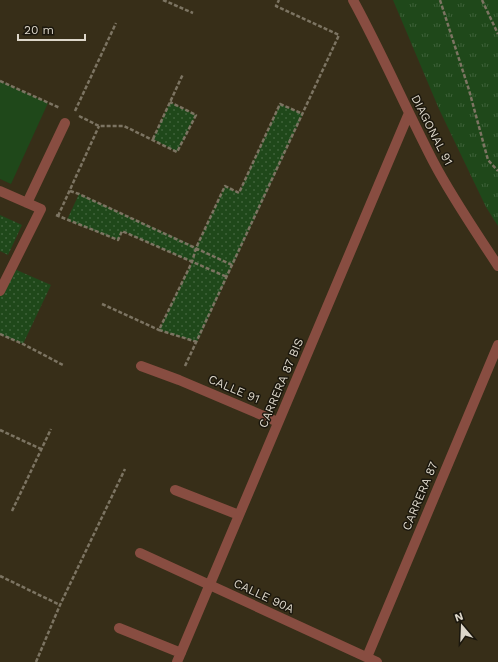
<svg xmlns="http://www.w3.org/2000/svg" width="498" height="662" font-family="'Work Sans',sans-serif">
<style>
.grass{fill:url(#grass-dots)}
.park{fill:url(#park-tufts)}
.pitch{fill:#1f481a}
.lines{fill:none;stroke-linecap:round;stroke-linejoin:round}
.path{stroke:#7c7462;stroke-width:2.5;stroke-dasharray:4 2;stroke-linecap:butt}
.minor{stroke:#884d41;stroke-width:10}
.labels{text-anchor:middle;stroke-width:3;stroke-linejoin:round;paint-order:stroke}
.street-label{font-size:12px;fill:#ddd7ca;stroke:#1b170d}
</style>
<defs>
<pattern id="grass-dots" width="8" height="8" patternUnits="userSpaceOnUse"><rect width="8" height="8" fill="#1f481a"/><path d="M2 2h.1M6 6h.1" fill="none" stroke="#3f623a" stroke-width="1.8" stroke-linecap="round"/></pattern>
<pattern id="park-tufts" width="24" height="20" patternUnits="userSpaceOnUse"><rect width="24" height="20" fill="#1f481a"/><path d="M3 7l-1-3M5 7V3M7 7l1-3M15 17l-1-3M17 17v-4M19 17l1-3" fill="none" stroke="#3f623a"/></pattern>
</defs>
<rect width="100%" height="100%" fill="#372e18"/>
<path class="grass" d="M170,102l26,13 -19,37 -24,-13z
M280,104l23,10 -106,228 -38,-12 33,-68 -69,-31 -5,9 -51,-20 12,-26 117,53 29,-61 14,7z
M0,215l22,10 -14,30 -8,-4z
M12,268l39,17 -28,59 -23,-10v-42z"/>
<path class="park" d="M393,0h105v226l-12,-19 -47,-98z"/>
<path class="pitch" d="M0,81l48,22 -37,81 -11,-5z"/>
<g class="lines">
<path class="path" d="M163,0l30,13
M440,0l29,90 19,70 10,11
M482,0l16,34
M0,81l60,27
M75,111l41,-88
M79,116l20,10h25l53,26 19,-37 -26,-13
M153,139l30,-65
M70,191l9,3 153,71
M56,215l62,25 4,-9 105,46
M58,216l41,-90
M102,304l57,26
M0,334l23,10 40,21
M197,342l-38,-12 33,-68 4,-14 29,-62 14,7 41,-89 23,10
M185,366l154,-331 -63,-29 3,-6
M0,430l41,19
M12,511l39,-82
M0,576l60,29
M36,662l24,-57 65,-136"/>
<path class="minor" d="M353,0c29,53 53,109 81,163 19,36 42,69 64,103
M0,191l41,18 -41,82
M27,203l38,-80
M141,366l38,14 99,42
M175,490l64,25
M140,553l237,109
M119,628l62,25
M367,657l131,-312
M177,662l232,-549"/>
</g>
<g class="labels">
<g class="street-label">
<text transform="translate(432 130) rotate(63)" y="4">DIAGONAL 91</text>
<text transform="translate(281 383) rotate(-67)" y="4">CARRERA 87 BIS</text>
<text transform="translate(234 389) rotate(23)" y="4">CALLE 91</text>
<text transform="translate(420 496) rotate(-67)" y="4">CARRERA 87</text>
<text transform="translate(264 596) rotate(25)" y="4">CALLE 90A</text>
</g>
</g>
<g transform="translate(462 626) rotate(341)" stroke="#1b170d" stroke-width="3" paint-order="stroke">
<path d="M0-3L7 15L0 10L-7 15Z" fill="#ddd7ca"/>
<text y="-6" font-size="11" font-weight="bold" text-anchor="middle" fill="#ddd7ca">N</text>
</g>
<path d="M18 34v6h67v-6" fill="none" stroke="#ddd7ca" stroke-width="2"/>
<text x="24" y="34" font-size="12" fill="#ddd7ca" stroke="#1b170d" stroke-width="3" paint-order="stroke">20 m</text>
</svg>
